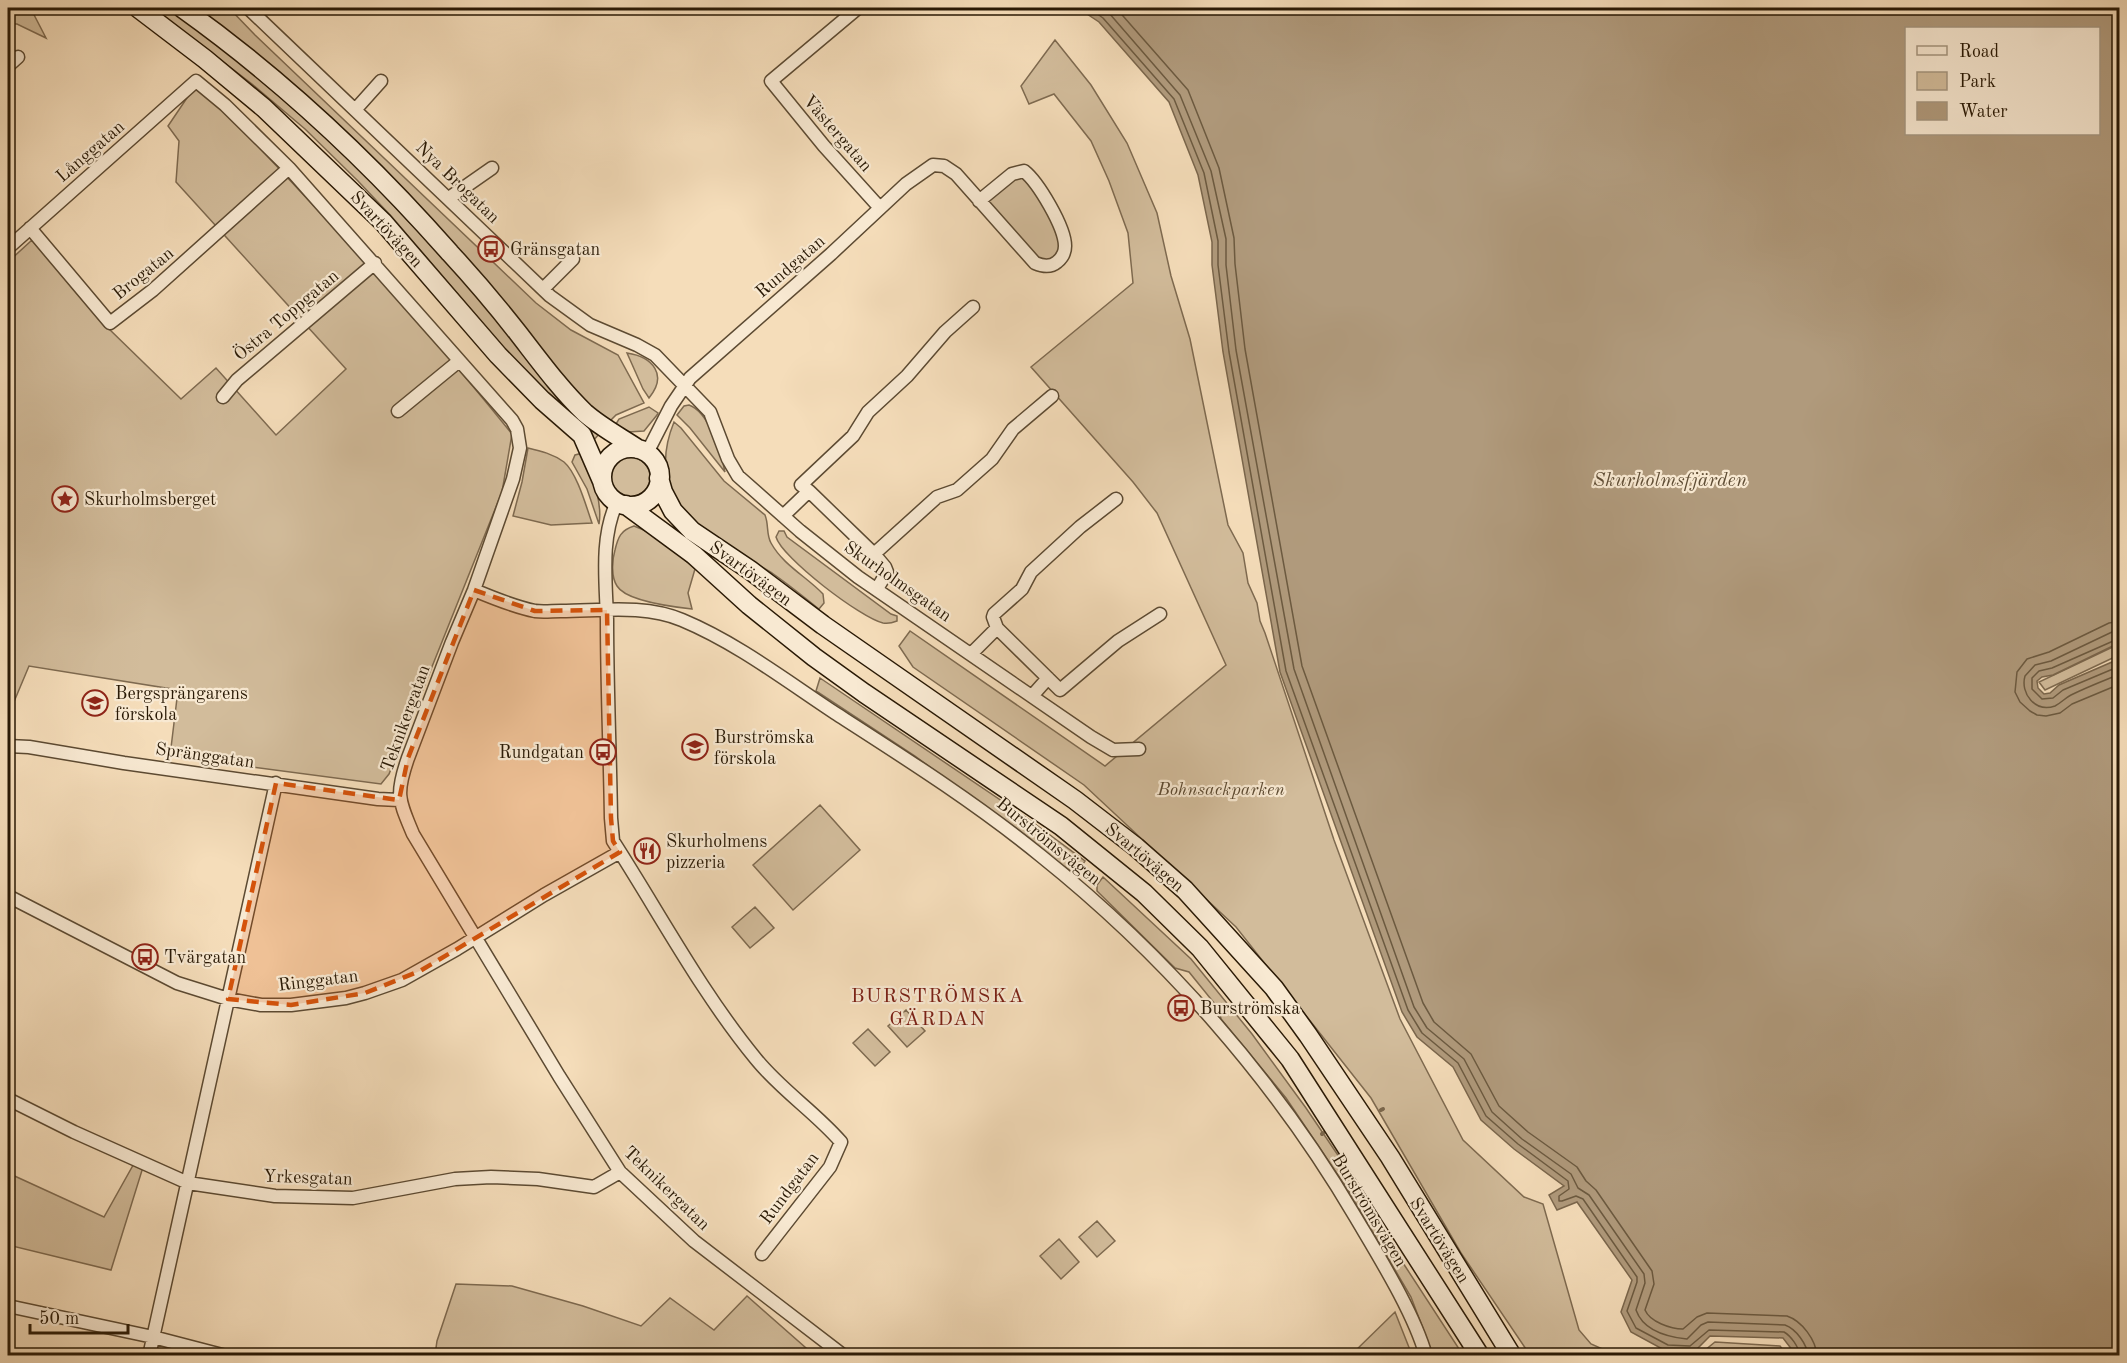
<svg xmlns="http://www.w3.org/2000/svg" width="2127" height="1363" font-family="'Old Standard TT',serif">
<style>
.green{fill:#d2bc9b;stroke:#7e6a50;stroke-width:1.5}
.water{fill:#b09a7c;stroke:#7a664c;stroke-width:1.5;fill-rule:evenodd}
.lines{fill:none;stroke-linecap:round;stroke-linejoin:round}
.shore{stroke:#6c5a40;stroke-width:1.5}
.stream{stroke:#7a664c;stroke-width:4}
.street-casing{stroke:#5c4a32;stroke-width:15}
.secondary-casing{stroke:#291905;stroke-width:21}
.street{stroke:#f8e9d2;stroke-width:12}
.secondary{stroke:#f8e9d2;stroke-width:18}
.marked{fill:#d5530b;fill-opacity:0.2;stroke:#d5530b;stroke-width:4.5;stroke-dasharray:12 8;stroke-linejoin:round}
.labels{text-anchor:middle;stroke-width:4.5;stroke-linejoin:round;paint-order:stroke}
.street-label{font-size:18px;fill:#291905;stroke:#f8e9d2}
.poi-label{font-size:18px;fill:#291905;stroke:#f8e9d2;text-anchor:start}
.park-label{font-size:18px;font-style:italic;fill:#5c4a32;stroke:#f8e9d2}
.water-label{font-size:20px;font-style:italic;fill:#5f4d35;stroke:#f8e9d2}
.neighbourhood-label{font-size:20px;letter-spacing:1.5px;fill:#7a1f14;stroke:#f8e9d2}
</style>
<rect width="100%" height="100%" fill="#f5ddba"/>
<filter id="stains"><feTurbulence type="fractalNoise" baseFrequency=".00333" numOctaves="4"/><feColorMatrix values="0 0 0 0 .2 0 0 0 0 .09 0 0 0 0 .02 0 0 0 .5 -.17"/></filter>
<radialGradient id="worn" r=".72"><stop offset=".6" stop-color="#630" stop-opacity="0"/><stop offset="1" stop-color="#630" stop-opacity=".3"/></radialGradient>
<path class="green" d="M8,8l23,1 15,29 -29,-14h-9z
M153,8h14l61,44 82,71 55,52 89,95 146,163 -7,8 -80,-82 -121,-142 -34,-36 -53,-52 -53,-45z
M197,8h32l26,27 281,268 35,27 47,25 26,48 -28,12 -8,8 -5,-3 -315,-340z
M1055,40l36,45 36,58 30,70 14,63 19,63 38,186 15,28 5,30 9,20 3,18 5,12 69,207 66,179 63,121 61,57 19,7 36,126 12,14 25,11h-86l-69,-102 -90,-155 -135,-171 -152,-142 -171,-118 -14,-21 11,-15 195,135 121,-101 -69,-152 -24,-31 -102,-115 102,-84 -5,-50 -19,-52 -18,-40 -37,-47 -25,10 -8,-18z
M197,83c109,112 216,228 315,351l-10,58 -113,282 -8,10 -211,-28 8,-66 -149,-24 -21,50v-454l24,-22 75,87 74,72 35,-31 60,67 70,-66 -170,-187 3,-41 -11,-15z
M1024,173l38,60 2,21 -22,12 -63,-65z
M627,353c26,4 41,22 22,45l-6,-9z
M689,405c20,7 32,47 36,67l-35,-44 -13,-13 7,-9z
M649,407l9,6 -1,2 -13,16 -16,1 -14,-5 5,-8z
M674,422l7,6 43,53 41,34c4,10 1,19 6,28 12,22 36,34 52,51l1,9 -5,6c-15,-12 -31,-25 -47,-36 -59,-37 -132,-67 -98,-151z
M528,448c13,3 25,6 36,14 13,11 22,44 28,61l-41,2 -38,-9 9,-34z
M583,453c8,21 20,48 16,71l-12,-35 -15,-27 3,-7z
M610 477a20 20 0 1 1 40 0a20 20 0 1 1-40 0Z
M634,526l22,9 39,34 -7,24 4,16c-18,-2 -66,-8 -75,-23 -6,-9 -5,-26 -2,-36 3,-13 6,-20 19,-24z
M779,531h5l3,6 104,77 6,2v5c-5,2 -9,3 -14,2 -22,-5 -101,-65 -107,-86z
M2119,644v11l-74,35 -6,-8z
M820,678l207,140 58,43 -9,14 -161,-119 -99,-65z
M820,805l40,45 -67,60 -40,-45z
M1103,877l88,82 61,75 54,74 44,65 55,93 58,89h-30l-22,-58 -63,-107 -62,-92 -65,-79 -2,-10 -30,-37 -14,-4 -78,-77v-6z
M755,907l19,21 -24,20 -18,-21z
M906,1010l19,21 -18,16 -19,-21z
M868,1029l22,23 -15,14 -22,-23z
M136,1160l8,4 -33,106 -103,-25v-72l96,44z
M1097,1221l18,20 -18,16 -18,-20z
M1059,1239l20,23 -18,17 -21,-23z
M456,1284l56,2 71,20 58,20 29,-28 44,32 33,-34 67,59h-379l2,-14z
M1395,1312l17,43h-61z
M1715,1342l65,4 7,9h-88z"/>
<path class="water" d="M1078,8h1041v635l-66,32 -11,2 -5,4 1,7 6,6 6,-1 9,-8 60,-26v696h-323l-13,-17 -73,-2 -16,16 -28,-1 -35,-19 -10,-20 11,-32 -55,-78 -20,8 -8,-15 15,-9 -50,-37 -33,-29 -28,-53 -36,-30 -15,-25 -122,-340 -57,-320 -11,-87v-23l-14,-67 -29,-73 -70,-80zM1906,28h192v106h-192z"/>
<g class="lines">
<path class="shore" d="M1089,8l14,10 71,81 30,74 14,68v24l11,87 57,319 122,339 14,23 36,30 28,53 32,28 50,37 1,8 -10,7v5h3l14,-5 7,3 54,78v5l-10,29 9,17 32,17 22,1 19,-16 75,2c7,4 15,15 16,24
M1102,8l7,5 71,82 31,76 15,68v26l10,85 58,319 120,338 13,21 37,31 28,53 30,27 49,35 7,14 11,7 55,79 1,9 -9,27c7,20 31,27 51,29l14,-14 7,-3 77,3c11,4 22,19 23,31
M1116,8l72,82 31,78 15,70 1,26 10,85 57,317 121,337 11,19 37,32 28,52 29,26 49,35 9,14 10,9 56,81 2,13 -9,26c5,12 26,19 38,19l14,-12 10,-4 80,3c15,5 29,24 30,40
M2120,621l-11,2 -60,29 -22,7 -10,13 -2,20 5,10 10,9 7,4 9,1 14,-3 12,-9 48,-20
M2120,630l-8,2 -61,29 -16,4 -10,11c-5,17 10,37 30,30 6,-3 10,-8 16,-11 16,-8 32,-14 49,-21
M2120,638l-68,30 -13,3 -7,7v11l10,10 11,-1 10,-8 57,-24"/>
<path class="stream" d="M1381,1110l2,-1
M1322,1134l1,-1"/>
<g class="street-casing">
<path id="street" d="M248,8l302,288 40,29 47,20 18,10 55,57 18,47 10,17 62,55 58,46 233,160 22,13 26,-1
M858,8l-87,73 53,65 56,62
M8,66l10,-9
M355,110l26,-29
M449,198l43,-30
M30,228l80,95 43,-33 136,-122
M8,248l188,-167 29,24 64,63 223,252 5,9 3,19 -7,31 -39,111 -22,52 -44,116c-13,37 -9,42 5,76l146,242 61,96 74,69 150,115
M543,289l30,-30
M223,397l14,-17 138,-117
M398,411l61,-50
M647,453l24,-47 19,-28 141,-124 75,-70 27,-19 11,1 12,8 79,89c7,3 15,5 22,-1 5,-4 8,-9 8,-16 0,-19 -27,-64 -41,-75l-12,3 -33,27
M809,491l-8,-6 52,-49 15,-24 39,-36 38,-44 28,-25
M617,502c-17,36 -11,79 -10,118 0,66 3,132 4,198l2,23c47,73 88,151 143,218 25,31 59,53 85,83l-11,25 -68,87
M783,516l26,-25 65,63
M877,589l10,-17 -2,-5 -11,-13 63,-57 20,-7 35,-31 21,-30 39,-33
M474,590c19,8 41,17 61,21 8,1 17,0 26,0 39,0 83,-7 121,9 55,23 103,60 153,93 70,45 141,90 206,143 125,100 234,224 315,362 23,39 58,95 70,138
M997,628l63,62 58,-49 42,-27
M971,654l26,-26 -4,-11 1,-3 28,-25 9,-17 49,-45 36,-28
M1032,696l16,-18
M8,746l21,1 95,16 254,36 21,1
M8,896l169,87 51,16 33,6h30l55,-7 19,-5 37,-13 55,-31 87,-54 76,-43
M8,1099l66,33 114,51 87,13 78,2 102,-19 36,-2 47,2 56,8 26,-15
M8,1306l145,31 73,19
M149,1356l127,-573"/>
</g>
<g class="secondary-casing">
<path id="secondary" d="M138,8l67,51 59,49 119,114 115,133 44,45 40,35 20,46
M182,8c98,70 188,154 268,245 24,26 46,52 68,80 21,27 42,56 67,80 16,14 35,24 53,36
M602 477a29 29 0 1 1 58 0a29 29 0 1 1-58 0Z
M659,478l4,14 10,19 19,20 58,39 73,55 252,175 61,47 49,43 89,98 34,47 82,122 122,199
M626,505l68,50 55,50 65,52 50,36 197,133 83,67 56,55 90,111 190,297"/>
</g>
<use href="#street" class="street"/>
<use href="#secondary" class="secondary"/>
</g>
<path class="marked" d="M474,590l61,21 72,-1 4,208 2,23 7,11 -200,119 -55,22 -74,12 -63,-6 48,-216 123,17 9,-42z"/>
<defs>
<g id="bus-ring" transform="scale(1.35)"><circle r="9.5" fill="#f8e9d2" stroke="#8f2418" stroke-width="1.5"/><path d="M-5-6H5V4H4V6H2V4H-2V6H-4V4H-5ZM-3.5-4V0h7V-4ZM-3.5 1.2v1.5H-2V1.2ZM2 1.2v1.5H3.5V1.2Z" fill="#8f2418"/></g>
<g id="sight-ring" transform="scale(1.35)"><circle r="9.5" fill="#f8e9d2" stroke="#8f2418" stroke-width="1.5"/><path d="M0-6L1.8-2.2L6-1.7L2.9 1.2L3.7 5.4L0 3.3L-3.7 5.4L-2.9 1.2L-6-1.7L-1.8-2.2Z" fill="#8f2418"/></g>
<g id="school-ring" transform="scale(1.35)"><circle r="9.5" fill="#f8e9d2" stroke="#8f2418" stroke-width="1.5"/><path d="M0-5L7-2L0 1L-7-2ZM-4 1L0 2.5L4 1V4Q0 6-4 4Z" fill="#8f2418"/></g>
<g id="restaurant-ring" transform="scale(1.35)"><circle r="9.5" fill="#f8e9d2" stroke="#8f2418" stroke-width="1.5"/><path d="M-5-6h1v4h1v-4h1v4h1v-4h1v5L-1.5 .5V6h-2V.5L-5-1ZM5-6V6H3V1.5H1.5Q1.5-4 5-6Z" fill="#8f2418"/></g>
</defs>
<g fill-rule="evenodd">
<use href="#bus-ring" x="491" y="249"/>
<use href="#sight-ring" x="65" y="499"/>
<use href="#school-ring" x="95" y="703"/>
<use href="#school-ring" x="695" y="747"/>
<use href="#bus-ring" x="603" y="752"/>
<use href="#restaurant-ring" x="647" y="851"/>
<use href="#bus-ring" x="145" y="957"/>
<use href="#bus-ring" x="1181" y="1008"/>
</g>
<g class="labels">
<g class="street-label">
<text transform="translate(838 133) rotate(49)" y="6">Västergatan</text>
<text transform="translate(90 151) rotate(-41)" y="6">Långgatan</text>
<text transform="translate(458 182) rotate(44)" y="6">Nya Brogatan</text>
<text transform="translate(387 229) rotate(47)" y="6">Svartövägen</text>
<text transform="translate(790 266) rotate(-41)" y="6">Rundgatan</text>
<text transform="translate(143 273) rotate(-39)" y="6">Brogatan</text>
<text transform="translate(286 315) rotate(-40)" y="6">Östra Toppgatan</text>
<text transform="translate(751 573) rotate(36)" y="6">Svartövägen</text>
<text transform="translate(898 581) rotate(35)" y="6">Skurholmsgatan</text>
<text transform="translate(405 718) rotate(-70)" y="6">Teknikergatan</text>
<text transform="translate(205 755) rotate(8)" y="6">Spränggatan</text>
<text transform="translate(1049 841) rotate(39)" y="6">Burströmsvägen</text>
<text transform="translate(1145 857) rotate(40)" y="6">Svartövägen</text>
<text transform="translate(318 980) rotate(-7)" y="6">Ringgatan</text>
<text transform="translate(308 1177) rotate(2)" y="6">Yrkesgatan</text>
<text transform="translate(667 1188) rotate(44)" y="6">Teknikergatan</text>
<text transform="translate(789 1188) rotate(-53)" y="6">Rundgatan</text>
<text transform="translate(1370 1210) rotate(59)" y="6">Burströmsvägen</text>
<text transform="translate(1440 1240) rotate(58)" y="6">Svartövägen</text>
</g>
<g class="poi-label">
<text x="510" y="255">Gränsgatan</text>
<text x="84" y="505">Skurholmsberget</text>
<text x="115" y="699">Bergsprängarens<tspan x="115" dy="21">förskola</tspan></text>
<text x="714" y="743">Burströmska<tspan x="714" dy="21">förskola</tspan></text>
<text x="584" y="758" text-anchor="end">Rundgatan</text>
<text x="666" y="847">Skurholmens<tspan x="666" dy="21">pizzeria</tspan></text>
<text x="164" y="963">Tvärgatan</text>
<text x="1200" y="1014">Burströmska</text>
</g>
<g class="park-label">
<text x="1221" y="795">Bohnsackparken</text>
</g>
<g class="water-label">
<text x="1670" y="486">Skurholmsfjärden</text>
</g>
<g class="neighbourhood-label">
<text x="938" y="1002">BURSTRÖMSKA<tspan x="938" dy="23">GÄRDAN</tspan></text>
</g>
</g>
<rect width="2127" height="1363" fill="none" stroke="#f5ddba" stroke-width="30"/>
<rect x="9" y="9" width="2109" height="1345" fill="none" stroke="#291905" stroke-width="3"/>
<rect x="15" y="15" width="2097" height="1333" fill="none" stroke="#291905" stroke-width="1.5"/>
<rect x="1905" y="27" width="195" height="108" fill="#f8e9d2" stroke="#a59680" stroke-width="1.5"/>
<rect x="1917" y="46" width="30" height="9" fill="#f8e9d2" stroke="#a59680" stroke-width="1.5"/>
<text x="1959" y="57" font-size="18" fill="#291905">Road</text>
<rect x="1917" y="72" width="30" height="18" fill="#d2bc9b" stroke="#a59680" stroke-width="1.5"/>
<text x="1959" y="87" font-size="18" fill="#291905">Park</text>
<rect x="1917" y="102" width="30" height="18" fill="#b09a7c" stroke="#a59680" stroke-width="1.5"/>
<text x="1959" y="117" font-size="18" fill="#291905">Water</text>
<path d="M30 1324v9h98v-9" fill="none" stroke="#291905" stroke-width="3"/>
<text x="39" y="1324" font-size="18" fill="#291905" stroke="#f8e9d2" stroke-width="4.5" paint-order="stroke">50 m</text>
<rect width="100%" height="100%" filter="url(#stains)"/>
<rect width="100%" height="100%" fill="url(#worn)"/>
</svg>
